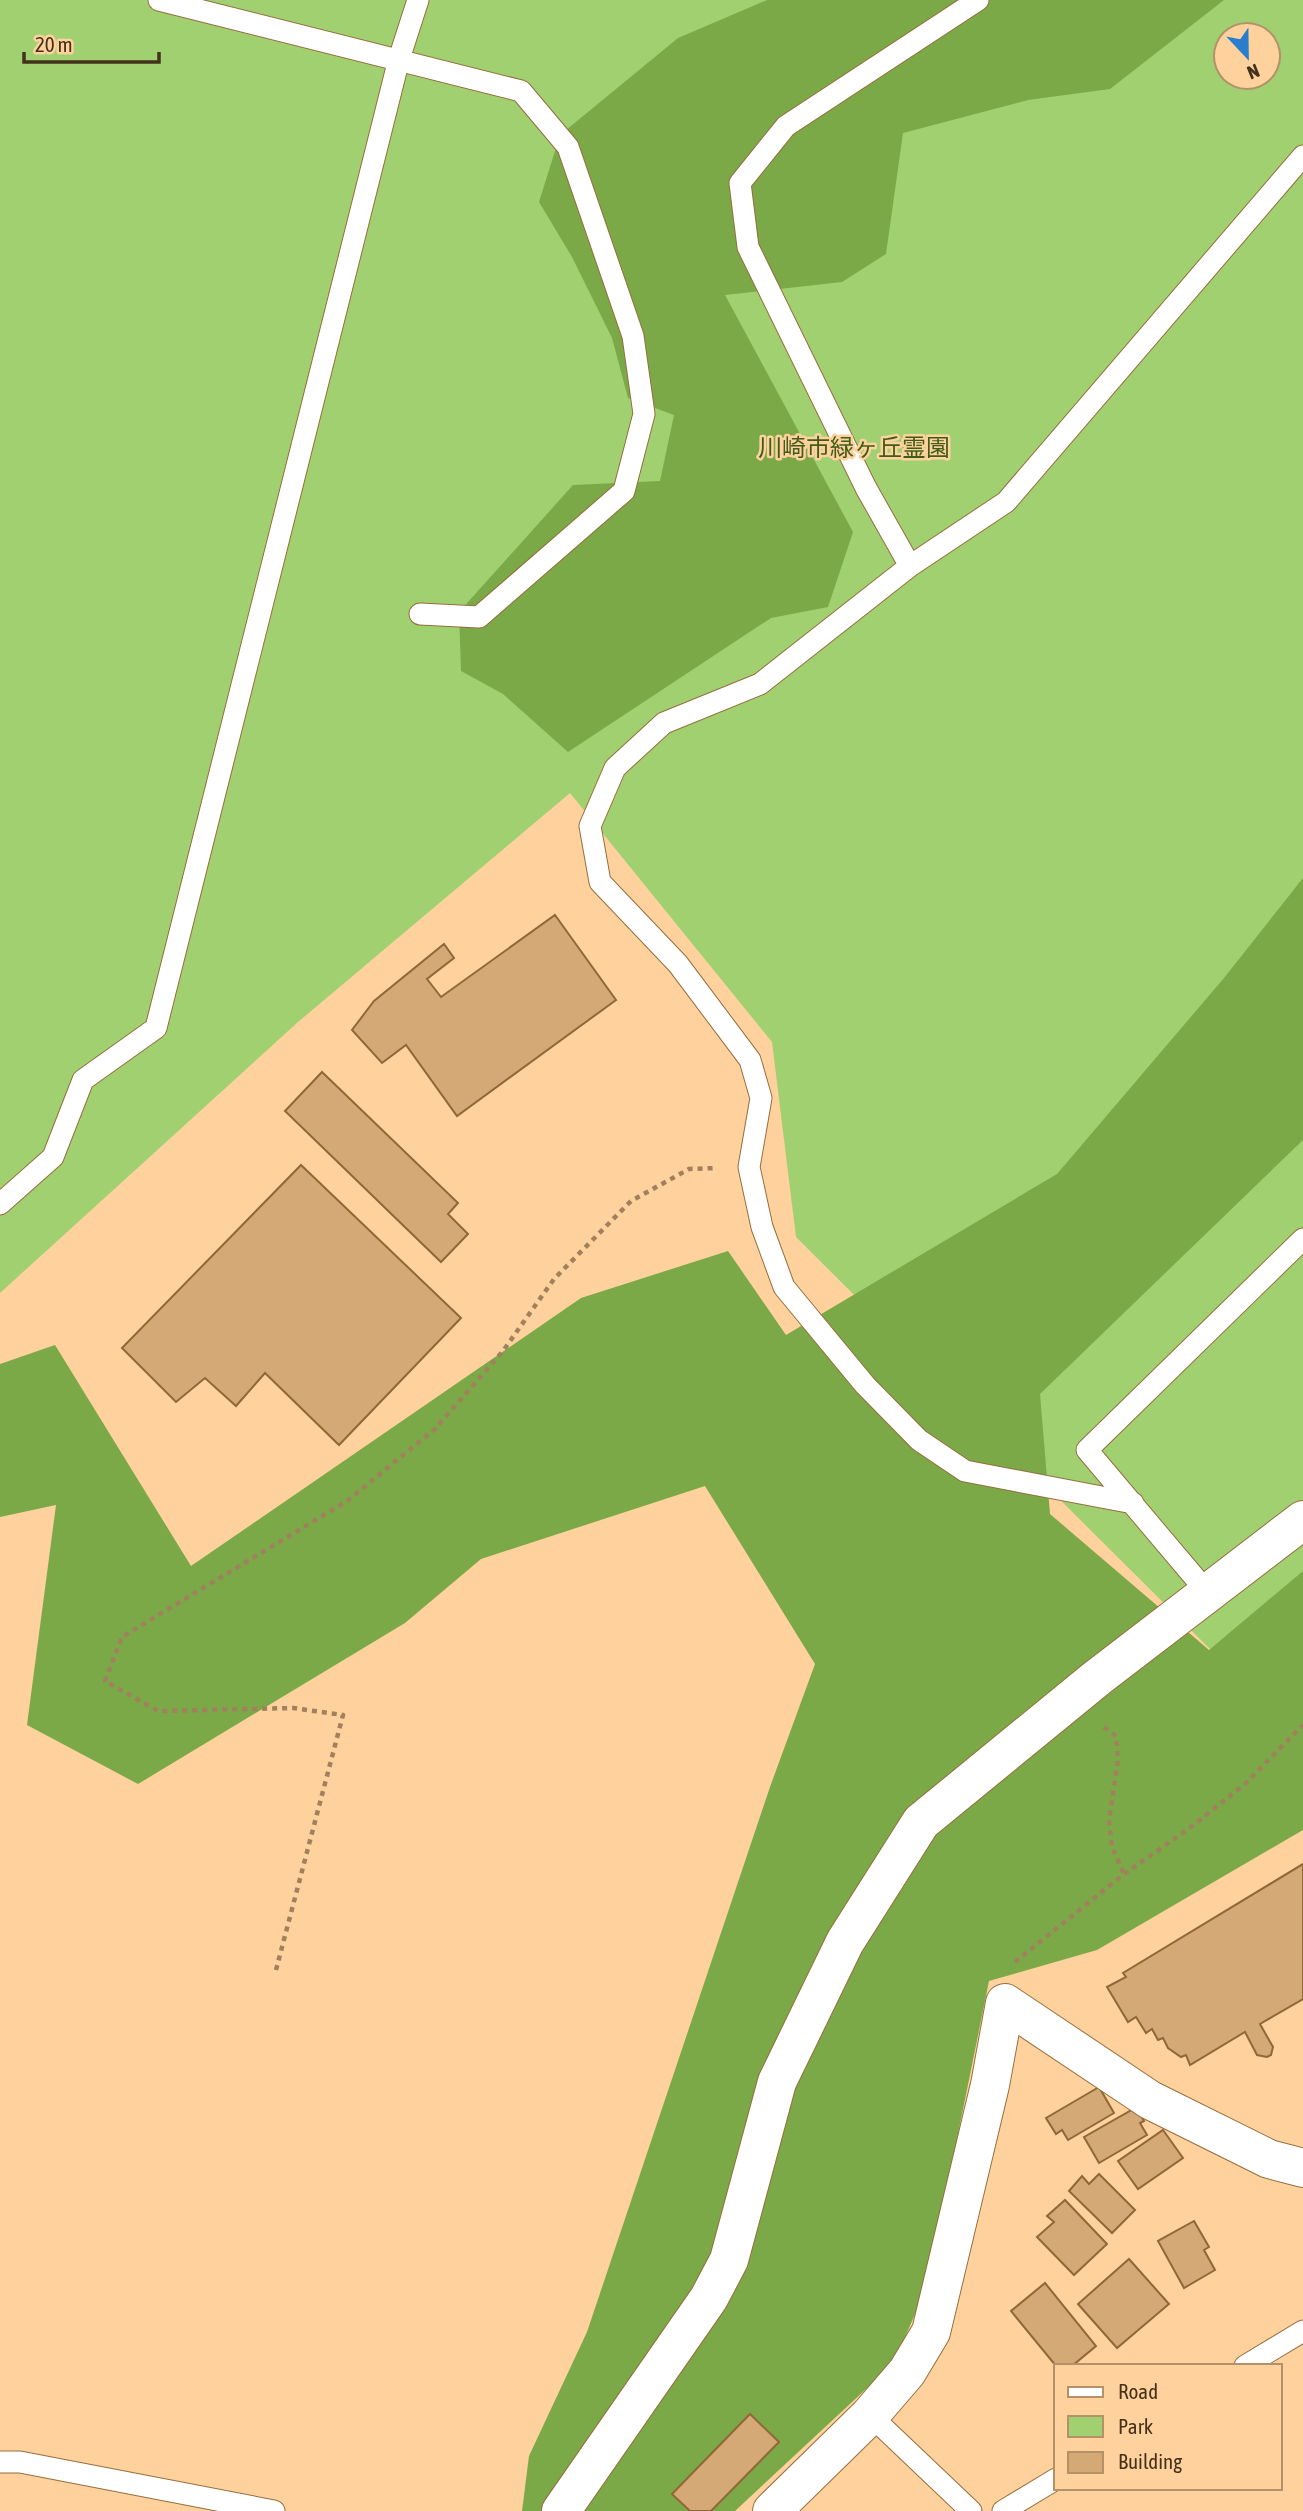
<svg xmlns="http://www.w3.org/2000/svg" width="1303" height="2511" font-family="'Asap Condensed','Noto Sans JP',sans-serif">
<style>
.green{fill:#a1d071;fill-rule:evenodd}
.forest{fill:#7ba947}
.building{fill:#d4a976;stroke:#906837;stroke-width:2}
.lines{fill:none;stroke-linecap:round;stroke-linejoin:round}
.lane-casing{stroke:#976e3d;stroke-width:23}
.street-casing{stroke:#976e3d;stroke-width:40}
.path{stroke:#a1815d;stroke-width:4.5;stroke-dasharray:5 5;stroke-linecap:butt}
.lane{stroke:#fff;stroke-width:21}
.street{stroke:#fff;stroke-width:38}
.labels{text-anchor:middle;stroke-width:5;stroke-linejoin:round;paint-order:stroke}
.park-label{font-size:24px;fill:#3f5d19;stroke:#fed19d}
</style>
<rect width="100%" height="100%" fill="#fed19d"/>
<path class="green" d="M0,0h1303v1578l-93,71 -414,-412 -24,-195 -202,-249 -272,229 -298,271zM1226,35h42v42h-42z"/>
<path class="forest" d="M767,0h457l-114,89 -82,11 -125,33 -17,121 -44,28 -117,13 128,237 -25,75 -57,11 -203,134 -65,-58 -42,-23 -2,-59 114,-127 87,-4 14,-66 -46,-17 -16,-60 -40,-81 -33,-55 21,-67 118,-97z
M1303,878v262l-263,254 10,120 159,136 94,-79v259l-206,120 -108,31 -42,207 -26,112 -27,63 -159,148h-213l7,-55 58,-124 183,-545 45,-123 -110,-178 -224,73 -76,64 -267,161 -111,-59 29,-220 -56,12v-153l55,-19 136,221 390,-268 147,-47 58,84 271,-161 167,-196z"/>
<path class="building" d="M555,915l61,85 -159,116 -51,-71 -24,18 -30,-33 22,-29 70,-57 10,14 -27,21 14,18z
M322,1072l136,131 -10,11 20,20 -27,28 -156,-151z
M301,1165l160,153 -122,127 -74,-72 -29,33 -31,-28 -29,24 -54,-54z
M1303,1864v135l-43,25 13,23 -2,8 -4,2 -10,-2 -12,-23 -55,33 -4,-10 -5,2 -13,-9 -5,-10 -5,2 -6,-11 -6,4 -10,-16 -8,5 -21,-35 19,-10 -3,-4z
M1099,2087l15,26 -46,27 -6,-10 -6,4 -10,-16z
M1137,2107l7,14 -4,2 7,12 -48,28 -15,-26z
M1163,2130l20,28 -45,31 -20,-28z
M1099,2174l36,36 -23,23 -43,-42 13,-15 7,8z
M1065,2200l42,44 -33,31 -37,-38 17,-15 -7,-6z
M1194,2221l15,26 -5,3 11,20 -31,18 -26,-47z
M1129,2259l40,45 -52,44 -39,-44z
M1045,2283l51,63 -24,20h-16l-45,-55z
M750,2414l29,28 -68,69h-21l-18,-17z"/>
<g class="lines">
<g class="lane-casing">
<path id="lane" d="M159,0l362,91 47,56 65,189 11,78 -20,77 -145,126 -59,-3
M978,0l-192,126 -46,57 8,64 118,241 44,78 96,-64 297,-346
M910,566l-150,118 -96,39 -49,45 -25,58 10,56 78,82 72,96 11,38 -12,69 13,60 22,60 81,98 54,55 46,31 168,32
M0,1204l53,-47 30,-77 73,-52 243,-969 19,-59
M1207,1592l-120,-142 216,-211
M1245,2366l58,-35
M870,2415l101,96
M0,2462h20l254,49
M1003,2511l53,-32"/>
</g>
<g class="street-casing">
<path id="street" d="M561,2511l148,-213 20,-38 48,-178 68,-140 76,-120 176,-144 206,-158
M772,2511l98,-96 37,-43 24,-40 59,-247 15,-82 145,97 119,59 34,9"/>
</g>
<path class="path" d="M1104,1727l12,9 2,25 -9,59 3,27 12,27
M1015,1962l109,-88 63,-44 58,-46 58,-59
M276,1970l67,-255 -50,-7 -135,3 -53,-30 17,-44 225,-136 88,-72 68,-78 51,-72 77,-78 58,-32 27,-1"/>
<use href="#lane" class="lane"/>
<use href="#street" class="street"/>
</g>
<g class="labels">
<g class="park-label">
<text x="854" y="456">川崎市緑ヶ丘霊園</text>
</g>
</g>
<rect x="1054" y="2364" width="228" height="126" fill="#fed19d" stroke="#b39169" stroke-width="2"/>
<rect x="1068" y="2387" width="35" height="10" fill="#ffffff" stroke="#b39169" stroke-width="2"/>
<text x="1118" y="2399" font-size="21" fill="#43311c">Road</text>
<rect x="1068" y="2416" width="35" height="21" fill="#a1d071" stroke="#b39169" stroke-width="2"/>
<text x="1118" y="2434" font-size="21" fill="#43311c">Park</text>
<rect x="1068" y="2452" width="35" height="21" fill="#d4a976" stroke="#b39169" stroke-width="2"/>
<text x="1118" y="2469" font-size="21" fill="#43311c">Building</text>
<g transform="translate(1247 56) rotate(158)"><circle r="33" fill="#fed19d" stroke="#b39169" stroke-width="2"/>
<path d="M0-5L12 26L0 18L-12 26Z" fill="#287dcc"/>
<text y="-10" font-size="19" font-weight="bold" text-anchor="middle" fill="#43311c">N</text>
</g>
<path d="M24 52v10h135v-10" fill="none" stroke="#43311c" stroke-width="3.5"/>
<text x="35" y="52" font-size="21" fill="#43311c" stroke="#fed19d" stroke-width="5" paint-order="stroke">20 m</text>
</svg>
